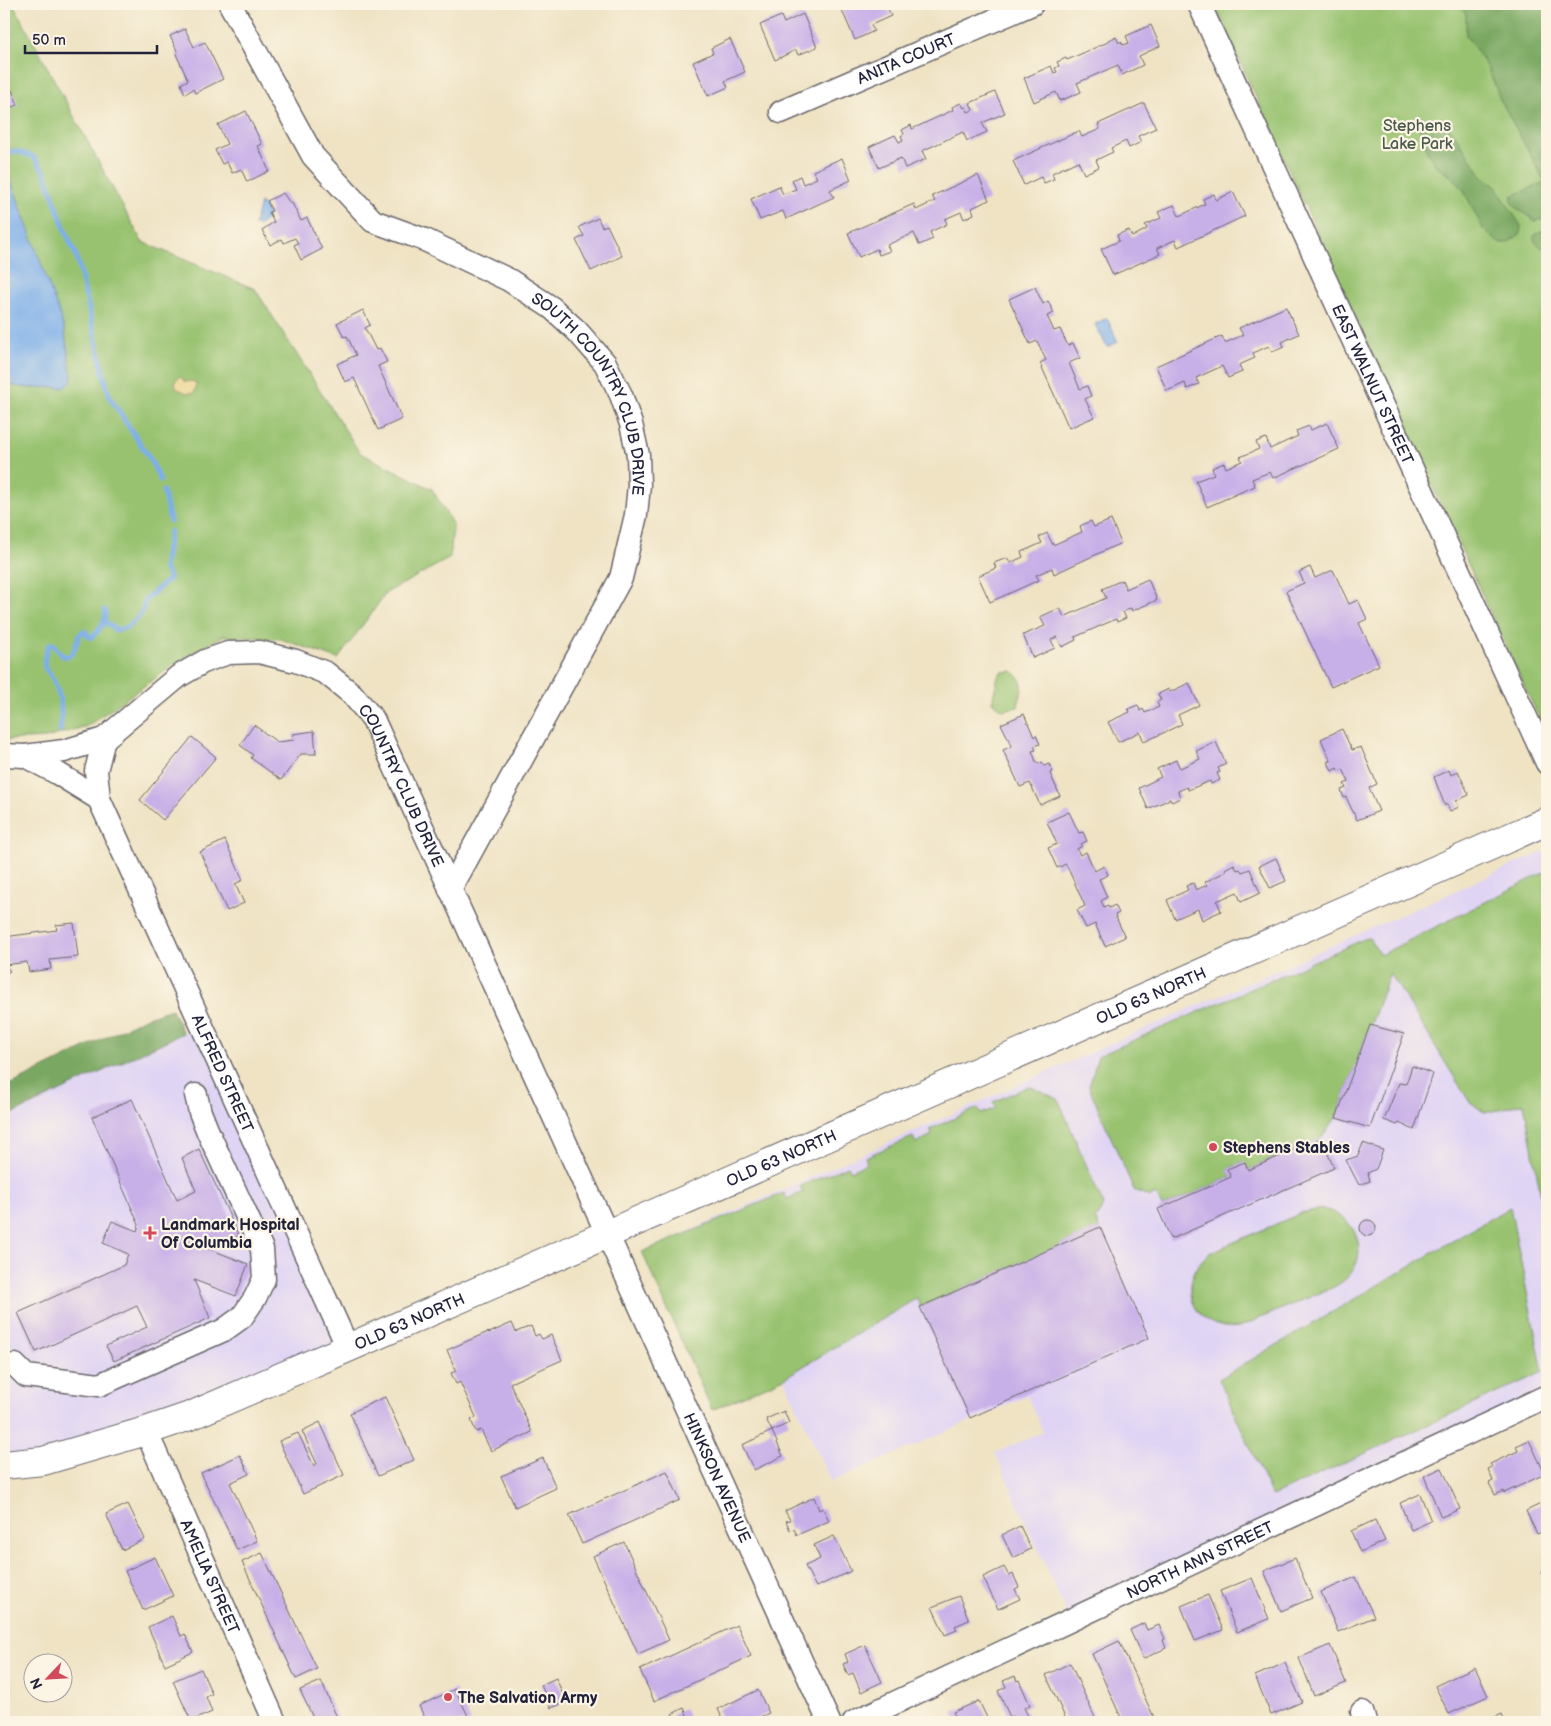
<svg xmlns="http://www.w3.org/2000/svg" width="1551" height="1726" font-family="'Balsamiq Sans',sans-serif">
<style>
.built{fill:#e0d4f4}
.green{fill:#98c26f;stroke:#5d7255}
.forest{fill:#7aa862;stroke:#4e654e}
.sand{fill:#eeda9e;stroke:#887e6c}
.water{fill:#7dafe9;stroke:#506892}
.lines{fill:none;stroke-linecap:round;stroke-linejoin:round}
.stream{stroke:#7dafe9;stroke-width:5}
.building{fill:#c7afe8}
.minor-casing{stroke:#6a666b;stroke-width:25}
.major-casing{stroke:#6a666b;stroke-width:30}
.minor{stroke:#fff;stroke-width:22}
.major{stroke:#fff;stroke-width:28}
.poi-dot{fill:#d1495b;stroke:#fcf5e5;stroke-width:2}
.labels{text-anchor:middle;stroke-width:4.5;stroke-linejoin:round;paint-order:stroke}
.street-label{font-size:16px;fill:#22223b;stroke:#fcf5e5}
.park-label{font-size:16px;fill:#4b5a4d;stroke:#fcf5e5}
.poi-label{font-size:16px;font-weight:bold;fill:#22223b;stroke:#fcf5e5;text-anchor:start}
</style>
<rect width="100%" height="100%" fill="#fcf5e5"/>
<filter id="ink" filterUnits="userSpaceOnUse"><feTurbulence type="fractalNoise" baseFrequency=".02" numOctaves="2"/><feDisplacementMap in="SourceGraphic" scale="10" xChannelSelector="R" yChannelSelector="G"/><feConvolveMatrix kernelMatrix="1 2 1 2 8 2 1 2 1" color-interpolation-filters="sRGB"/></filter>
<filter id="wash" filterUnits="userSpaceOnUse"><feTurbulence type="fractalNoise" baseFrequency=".0096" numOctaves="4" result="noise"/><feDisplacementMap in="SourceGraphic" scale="20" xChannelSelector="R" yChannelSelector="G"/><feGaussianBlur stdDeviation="1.12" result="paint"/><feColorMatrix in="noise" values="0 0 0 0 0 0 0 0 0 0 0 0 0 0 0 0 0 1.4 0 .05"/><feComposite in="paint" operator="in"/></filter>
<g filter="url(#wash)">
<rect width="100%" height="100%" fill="#efe3c4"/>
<path class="built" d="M1547,850v556l-478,213 -74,-166 48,-21 -16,-36 -196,86 -47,-104 -72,32 -70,-158z
M201,1024l147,324 -344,117v-347z"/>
<path class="green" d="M4,4h9l129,238 113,47 105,164 72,36 21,36 -3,33 -64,35 -48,66 -57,-20 -58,-3 -39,22 -97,68 -41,12 -42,2z
M1214,4h333v731l-104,-225z
M1013,671c15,15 8,18 5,36l-15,3 -11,-8 5,-23 4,-7z
M1547,871v384l-4,-19 4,-6 -23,-127 -39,10 -16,-12 -79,-128 -54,145 -15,20 -73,32 -4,-8 -16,7 3,8 -69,30 -6,-13 -6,3 -16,-7 -45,-103 9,-31 271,-119 11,18z
M1029,1086l29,13 45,105 -4,12 -4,2 4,10 -179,79 -3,-9 -133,80 -72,32 -70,-158 142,-59 3,6 16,-7 -3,-6 48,-20 3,5 16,-8 -2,-6 48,-20 3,6 16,-8 -2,-6 48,-21 3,6 15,-6 -3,-6z
M1510,1207l33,165 -271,124 -53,-117z
M1323,1209c41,9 50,58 11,78l-95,40c-47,6 -66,-47 -28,-75l93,-40z"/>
<path class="forest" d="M1458,4h89v30l-2,27 2,5v153l-12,2c-8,-8 -16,-9 -23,-18v-7l33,-14 -41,-76c-5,-6 -5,-10 -8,-18 -4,-13 -20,-41 -30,-52v-22z
M1441,118l12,14 29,44 13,9 26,41 -1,8 -13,9h-8l-16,-14 -20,-40 -11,-12 -16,-11 -9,-14 -8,-27 10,-5z
M1541,231h6v19c-9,-4 -21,-13 -6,-19z
M172,1009l11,24 -179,85v-38l8,4 135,-67z"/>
<path class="sand" d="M180,376l5,6 7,-1 4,2v4l-2,6h-7l-11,-5 -1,-7z"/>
<path class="water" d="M4,162l56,153 4,13 8,49 -2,6 -7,5 -11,-1 -22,1 -16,-2 -10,-5z
M260,203c12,7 8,18 -2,23l-4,-1z
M1107,318l11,24 -11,5 -12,-23z"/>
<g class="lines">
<path class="stream" d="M4,153l12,-2 18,6 11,16 20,57 12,28 29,126 4,14 39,59 11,23
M163,491l7,30
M104,621l12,9c15,-1 28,-16 29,-30l24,-21v-3l-5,-8 6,-37
M60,731c3,-17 1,-34 -6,-50 -2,-5 -7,-9 -9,-14 -2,-7 1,-17 5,-23h3l10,12c15,2 10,-15 19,-24l3,-1 4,6h3c8,-7 15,-16 13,-27"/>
</g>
<g id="blocks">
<path class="building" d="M845,4h41l5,12 -20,9 3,6 -19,9 -15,-34z
M803,14l14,33 -19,8 -2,-5 -21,10 -15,-35 21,-9 3,7z
M1151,25l9,21 -21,10 4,9 -21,10 -4,-10 -41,18 4,9 -21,9 -4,-9 -22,10 -10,-24 27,-12 3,7 3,-1 -2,-4 4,-2 -2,-4 9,-4 1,2 41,-18v-2l8,-3 3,6 2,-2 2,4 6,-2 -3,-7z
M185,29l9,18 11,-5 18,37 -28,14 -2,-4 -8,5 -4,-10 7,-4 -12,-26 2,-1 -8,-17z
M730,39l15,33 -20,9 3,6 -20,9 -15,-34 20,-9 -2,-5z
M12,90l6,15 -12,4 -2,-6v-9z
M995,92l10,21 -23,10 5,9 -20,9 -4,-9 -41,19 4,8 -21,9 -4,-10 -22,10 -10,-21 26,-12 4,7 4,-2 -2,-4 3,-2 -2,-4 9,-5 1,4 41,-19 -1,-3 9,-4 3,5 2,-1 2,5 5,-2 -3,-7z
M1144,103l12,25 -18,8 3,6 -12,6 -3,-7 -15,7 2,4 -17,8 3,7 -15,7 -6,-13 -26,12 2,6 -10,4 -3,-6 -17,8 -11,-24 66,-30 3,6 18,-8 -2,-5z
M246,111l16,33 -4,2 11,25 -22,11 -6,-13 -9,4 -5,-11 -5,2 -7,-14 12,-6 -9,-19z
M842,158l9,22 -21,10 4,7 -48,22 -3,-8 -23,9 -9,-21 28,-13 4,8 13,-5 -4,-9 8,-4 3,8 14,-6 -4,-7z
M978,175l11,25 -17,8 2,6 -10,5 -3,-7 -16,7 2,5 -17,8 3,7 -14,6 -5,-12 -27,12 3,6 -11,4 -2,-6 -18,8 -11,-24 66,-29 2,6 19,-9 -3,-5z
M1233,192l12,24 -67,31 -3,-7 -18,8 3,6 -47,21 -12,-26 18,-8 -2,-6 12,-5 3,7 15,-8 -2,-4 16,-7 -3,-6 16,-7 5,11 26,-12 -2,-5 11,-5 2,6z
M283,193l7,10h2l9,18 6,-3 15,31 -21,11 -7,-15 4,-2 -3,-5 -11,5 -2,-4 -12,6 -8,-15 12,-8 -5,-10 3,-1 -5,-10z
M598,218l4,9 5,-2 15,31 -31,15 -15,-31 8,-4 -5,-9z
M1035,287l8,17 5,-3 6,12 -7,3 7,15 6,-2 8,17 5,-3 7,15 -11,5 11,26 7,-3 4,10 -6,3 9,18 -25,11 -29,-65 6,-3 -9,-19 -7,3 -21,-45z
M1286,307l13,27 -17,8 2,5 -12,5 -3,-6 -16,7 2,5 -16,7 3,7 -14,6 -6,-12 -26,12 3,6 -12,5 -2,-6 -18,8 -11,-25 66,-30 3,7 18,-8 -4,-7z
M363,310l7,15 -5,3 11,22 4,-2 7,14 -9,4 24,53 -24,11 -24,-52 -9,4 -8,-18 19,-9 -9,-19 -3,1 -7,-14z
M1327,423l12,26 -66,29 -3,-6 -18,7 3,7 -48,21 -11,-26 18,-7 -2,-6 12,-5 2,5 16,-7 -2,-4 19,-8 -3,-7 10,-4 4,11 28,-13 -2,-5 13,-5 2,4z
M1111,520l10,23 -67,31 -2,-6 -16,7 3,5 -49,22 -12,-26 18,-8 -2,-5 13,-5 3,5 13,-6 -2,-5 21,-9 -3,-6 8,-4 6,12 29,-13 -2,-6 11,-5 3,6z
M1310,567l5,11 18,-8 16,34 9,-4 9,19 -8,4 20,42 -48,22 -45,-96 18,-8 -5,-11z
M1148,579l9,21 -25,11 -1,-3 -8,4 3,6 -9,4 -1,-3 -41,18 1,3 -14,7 -5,-10 -6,3 4,8 -22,10 -10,-23 22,-9 -5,-9 20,-9 4,9 42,-19 -4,-9 20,-9 4,9z
M1189,683l10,22 -21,10 4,9 -38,18 -4,-10 -22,10 -10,-20 22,-10 -2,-3 10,-4 2,6 3,-2 2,4 14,-6 -2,-5 4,-2 -3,-6 11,-5 1,3z
M1024,714l10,23 2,-2 4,9 -6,2 2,4 -4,1 5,13 5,-2 2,4 5,-2 4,8 -3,1 10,23 -20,9 -10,-22 -10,4 -17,-37 9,-4 -11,-22z
M254,725l23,17 17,-2 -1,-6 21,-3 2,23h-15l-20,26 -30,-22 2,-3 -13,-10z
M1342,729l10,21 9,-3 16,37 -8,4 10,23 -22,9 -11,-23 -2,1 -3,-8 5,-2 -2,-4 5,-2 -6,-13 -5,2 -1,-3 -5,3 -4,-9 3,-1 -10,-22z
M192,737l24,20 -53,63 -23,-20z
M1216,742l10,22 -8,4 2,4 -3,1 3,7 -9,4 -1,-3 -22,9 -1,-3 -9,4 2,7 -8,4 -2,-3 -22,10 -9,-21 22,-11 -4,-8 19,-9 4,8 20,-9 -4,-8z
M1449,770l2,5 7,-4 11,24 -13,6 3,6 -9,4 -3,-7 -2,2 -11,-29z
M1069,812l10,21 4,-1 4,9 -6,3 1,2 -5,3 3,6 6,-3 9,19 9,-5 4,9 -9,4 8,18 -6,4 3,6 4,-2 1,3 6,-3 4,8 -4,2 10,22 -20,9 -10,-22 -9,4 -9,-18 8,-4 -19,-42 -9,4 -9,-20 9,-4 -10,-22z
M225,840l18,40 -8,4 9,19 -17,8 -27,-59z
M1276,858l10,23 -16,7 -11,-22z
M1234,864l3,6 3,-1 2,3 8,-3 10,24 -19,9 -4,-10 -20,9 4,10 -19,9 -4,-11 -23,10 -8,-19 21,-10 -2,-4 7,-3 3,7 11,-5 -2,-3 16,-8 5,-3 -1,-2z
M74,923l4,34 -28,3 1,9 -22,3 -2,-10 -22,3 5,6 -6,4v-38l53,-7 -1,-5z
M1370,1025l34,9 -34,94 -34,-10z
M1412,1066l21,8 -19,56 -15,-7 -2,2 -13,-5 15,-37 7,1z
M132,1099l45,101 19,-9 -14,-33 17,-9 40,87 -32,12 41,16 -12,32 -42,-16 16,38 -96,43 -8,-15 41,-19 -10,-21 -101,46 -18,-39 106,-48 4,-11 -25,-11 9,-22 25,10 2,-6 -47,-108z
M1321,1138l13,30 -163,71 -13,-30 73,-32 -4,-8 18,-7 3,8z
M1363,1143l20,7 -7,19 -8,4 2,8 -11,4 -13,-25 12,-4z
M1360 1228a8 8 0 1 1 16 0a8 8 0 1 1-16 0Z
M1100,1227l49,111 -179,80 -50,-111z
M512,1323l4,9 15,-6 4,10 4,-2 3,5 9,-4 11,25 -52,23 22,49 -41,19 -10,-21 -5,2 -5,-12 5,-3 -16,-35 -4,2 -5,-11 5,-2 -9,-21 41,-18 1,1z
M385,1397l29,63 -36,16 -28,-63z
M784,1411l5,12 -17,8 -6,-12z
M320,1422l24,53 -41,19 -24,-53 19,-8 16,33 3,-2 -15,-33z
M772,1431l11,25 -29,14 -12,-25z
M1529,1440l16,34 -41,19v-2l-9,4 -6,-12 4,-2 -5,-12 4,-2 -2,-3 28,-13 -2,-5z
M240,1455l9,19 -19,9 27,58 -20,9 -36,-77z
M543,1458l13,30 -41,19 -14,-31z
M1442,1468l18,41 -19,8 -17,-41z
M667,1471l13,29 -98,44 -13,-29z
M1420,1494l11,27 -20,9 -11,-27z
M814,1497l5,13 4,-2 6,13 -32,14 -3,-6 -4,1 -4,-9 4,-1 -5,-9z
M1547,1501v29l-10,4 -11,-23z
M128,1504l17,35 -23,11 -16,-36z
M1375,1520l10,21 -25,11 -9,-21z
M1020,1526l11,23 -18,9 -11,-23z
M834,1536l17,35 -35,16 -11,-21 15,-7 -6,-14z
M624,1542l45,98 -31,14 -45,-98z
M262,1553l55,116 -21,10 -54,-117z
M155,1557l18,39 -30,14 -18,-39z
M1295,1558l17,40 -31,13 -17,-40z
M1004,1567l5,9 4,-2 6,13 -4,2 5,10 -22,10 -15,-32z
M1547,1569v15l-6,-12z
M1356,1577l18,40 -36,15 -17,-40z
M1252,1578l17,41 -32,13 -17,-41z
M1208,1595l15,35 -28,11 -14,-35z
M959,1596l10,24 -14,6 2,4 -12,5 -13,-28z
M172,1616l9,20 4,-2 8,18 -28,13 -17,-38z
M1144,1623l3,7 12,-5 6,14 -2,1 3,8 -23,11 -13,-29z
M737,1625l14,31 -97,45 -14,-31z
M1119,1641l37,81h-33l-31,-68z
M865,1645l17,37 -21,10 -8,-19 -5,2 -5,-11 5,-2 -3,-8z
M1330,1645l16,38 -32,13 -15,-38z
M1070,1663l27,59h-30l-21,-47z
M1285,1663l17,39 -31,13 -16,-39z
M1475,1667l13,29 -39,18 -14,-28z
M201,1669l11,25 -6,3 6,15 -21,9 -18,-40z
M1015,1676l2,5 2,-1 11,25 -6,3 4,8 -13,6 -3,-6 -2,1 -12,-26 8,-4 -3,-6z
M556,1678l10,24 -15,6 -10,-23z
M321,1681l18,41h-24l-15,-32z
M455,1689l16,33h-44l-8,-16z
M758,1690l11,23 -19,9h-26l-6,-13z
M979,1701l10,21h-31l-5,-10z
M684,1708l6,14h-14l-4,-8z
M1502,1714l3,8h-21z"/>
</g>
</g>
<g filter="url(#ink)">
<use href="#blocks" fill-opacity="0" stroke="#6a666b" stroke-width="1"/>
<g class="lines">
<g class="minor-casing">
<g id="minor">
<path id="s1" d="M230,4l83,152 60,65 52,19 84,40 43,28 25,23 28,32 16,32 10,29 7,31 1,30 -3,30 -15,63 -171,312"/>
<path id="s2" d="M1199,4l348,759"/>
<path id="s3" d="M781,112l251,-108"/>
<path id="s4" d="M104,739l-8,32 3,28 249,549"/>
<path id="s5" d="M4,755l21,1 39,-5 40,-12 75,-63 26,-15 23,-8 31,-1 37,9 30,12 26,21 21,25 456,1003"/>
<path d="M25,756l32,17 42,26"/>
<path d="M15,1365l11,11 73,9 125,-55 18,-13 13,-19 9,-19 -2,-30 -54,-117 -8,-20 -4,-17"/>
<path id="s6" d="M146,1431l129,291"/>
<path d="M1362,1712l3,10"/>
<path id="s7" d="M854,1722l693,-326"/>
</g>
</g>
<g class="major-casing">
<g id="major">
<path id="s8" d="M4,1465l39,-4 103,-30 44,-15 158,-68 1199,-527"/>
</g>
</g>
<use href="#minor" class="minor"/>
<use href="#major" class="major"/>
</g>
</g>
<g class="poi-dot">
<circle cx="1213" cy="1147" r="5"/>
<path d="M147.5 1225.5h5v5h5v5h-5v5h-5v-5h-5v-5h5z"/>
<circle cx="448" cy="1697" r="5"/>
</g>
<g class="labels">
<g class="street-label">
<text dy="6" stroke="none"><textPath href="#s3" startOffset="136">ANITA COURT</textPath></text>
<text dy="6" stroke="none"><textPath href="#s2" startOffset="418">EAST WALNUT STREET</textPath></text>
<text dy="6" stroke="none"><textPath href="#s1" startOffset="558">SOUTH COUNTRY CLUB DRIVE</textPath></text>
<text dy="6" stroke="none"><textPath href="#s5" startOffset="494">COUNTRY CLUB DRIVE</textPath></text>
<text dy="6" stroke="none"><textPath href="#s8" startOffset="1242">OLD 63 NORTH</textPath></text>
<text dy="6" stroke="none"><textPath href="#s4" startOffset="362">ALFRED STREET</textPath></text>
<text dy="6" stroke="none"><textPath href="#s8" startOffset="838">OLD 63 NORTH</textPath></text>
<text dy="6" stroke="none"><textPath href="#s8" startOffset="432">OLD 63 NORTH</textPath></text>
<text dy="6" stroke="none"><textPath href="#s5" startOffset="1255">HINKSON AVENUE</textPath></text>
<text dy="6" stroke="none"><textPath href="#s7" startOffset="382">NORTH ANN STREET</textPath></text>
<text dy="6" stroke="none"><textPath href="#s6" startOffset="159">AMELIA STREET</textPath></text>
</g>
<g class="park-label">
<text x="1417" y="131">Stephens<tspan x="1417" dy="18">Lake Park</tspan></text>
</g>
<g class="poi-label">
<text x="1223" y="1153">Stephens Stables</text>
<text x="161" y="1230">Landmark Hospital<tspan x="161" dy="18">Of Columbia</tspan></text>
<text x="458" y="1703">The Salvation Army</text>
</g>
</g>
<rect width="1551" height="1726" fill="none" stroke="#fcf5e5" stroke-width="20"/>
<g transform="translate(48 1678) rotate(245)"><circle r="24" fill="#fcf5e5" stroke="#a5a1a1"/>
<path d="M0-4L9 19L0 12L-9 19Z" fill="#d1495b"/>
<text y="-8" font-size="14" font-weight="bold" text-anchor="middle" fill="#22223b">N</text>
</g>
<path d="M25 45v8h132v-8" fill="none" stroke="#22223b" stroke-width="2.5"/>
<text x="32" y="45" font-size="15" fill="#22223b" stroke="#fcf5e5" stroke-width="4" paint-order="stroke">50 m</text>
</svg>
